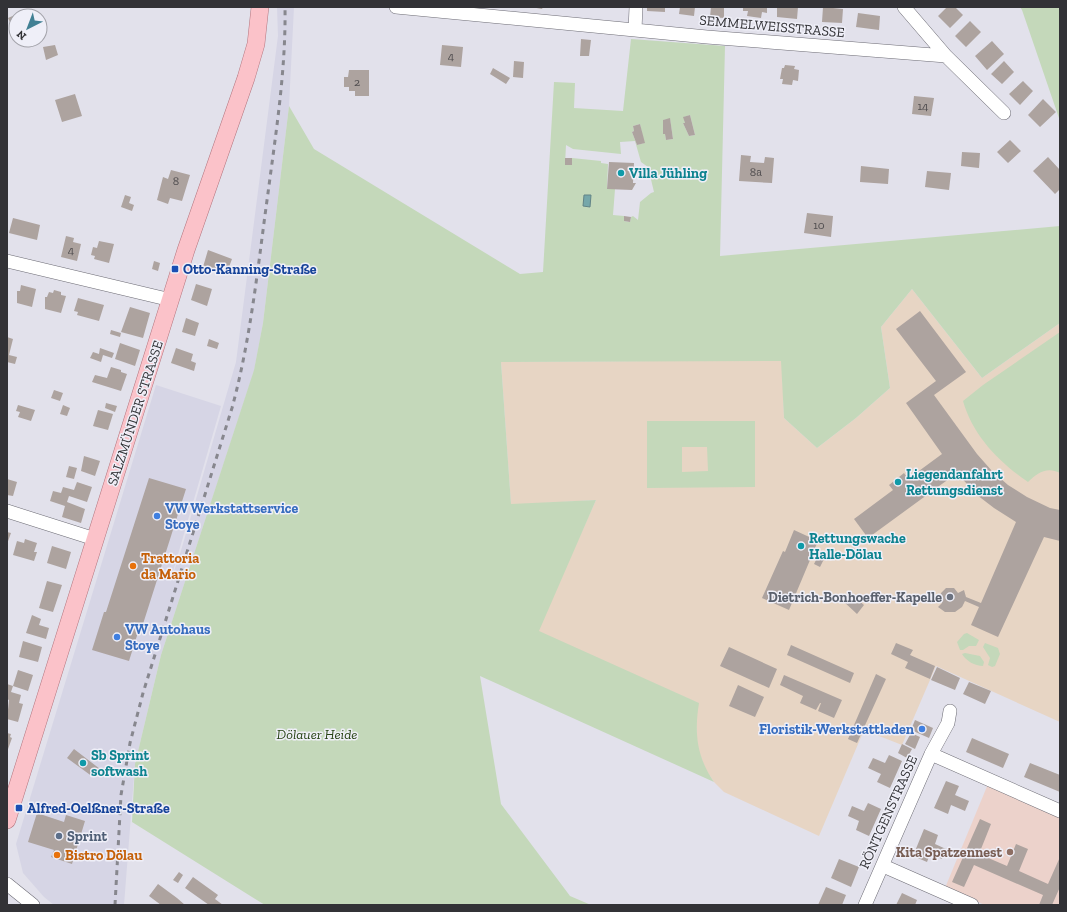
<svg xmlns="http://www.w3.org/2000/svg" width="1067" height="912" font-family="'Zilla Slab',serif">
<style>
.built{fill:#d6d5e5}
.education{fill:#ecd2cb}
.medical{fill:#e7d5c4}
.green{fill:#c4d8ba;fill-rule:evenodd}
.water{fill:#76a7aa;stroke:#628487}
.building{fill:#ada39f}
.lines{fill:none;stroke-linecap:round;stroke-linejoin:round}
.minor-casing{stroke:#6d6c75;stroke-width:14}
.major-casing{stroke:#b3757e;stroke-width:18}
.minor{stroke:#fff;stroke-width:13}
.major{stroke:#fbc2c9;stroke-width:17}
.rail{stroke:#87878e;stroke-width:3;stroke-dasharray:5 5;stroke-linecap:butt}
.culture-dot{fill:#0f9aa8;stroke:#efeff8;stroke-width:1.5}
.transit-dot{fill:#1a4fb4;stroke:#efeff8;stroke-width:1.5}
.shop-dot{fill:#3f7fe0;stroke:#efeff8;stroke-width:1.5}
.food-dot{fill:#e8710a;stroke:#efeff8;stroke-width:1.5}
.worship-dot{fill:#6b7280;stroke:#efeff8;stroke-width:1.5}
.service-dot{fill:#5c6f8a;stroke:#efeff8;stroke-width:1.5}
.education-dot{fill:#8d6e63;stroke:#efeff8;stroke-width:1.5}
.labels{text-anchor:middle;stroke-width:3;stroke-linejoin:round;paint-order:stroke}
.number-label{font-size:12px;fill:#514e50}
.street-label{font-size:14px;fill:#323236;stroke:#efeff8}
.culture-label{font-size:14px;font-weight:bold;fill:#0d838f;stroke:#efeff8;text-anchor:start}
.transit-label{font-size:14px;font-weight:bold;fill:#164399;stroke:#efeff8;text-anchor:start}
.shop-label{font-size:14px;font-weight:bold;fill:#366cbe;stroke:#efeff8;text-anchor:start}
.food-label{font-size:14px;font-weight:bold;fill:#c56008;stroke:#efeff8;text-anchor:start}
.worship-label{font-size:14px;font-weight:bold;fill:#5b616d;stroke:#efeff8;text-anchor:end}
.park-label{font-size:14px;font-style:italic;fill:#254212;stroke:#efeff8}
.service-label{font-size:14px;font-weight:bold;fill:#4e5e75;stroke:#efeff8;text-anchor:start}
.education-label{font-size:14px;font-weight:bold;fill:#785e54;stroke:#efeff8;text-anchor:end}
</style>
<rect width="100%" height="100%" fill="#e2e1eb"/>
<path class="built" d="M277,7h17l-5,99 -26,217 -9,48 -93,284 -26,109 -11,141h-70l-10,-8 -21,-24 -7,-29 140,-459 65,21 -51,176 10,-28 56,-192 42,-326z"/>
<path class="education" d="M988,784l72,33v88h-75l-40,-17z"/>
<path class="medical" d="M912,289l70,89 78,-55v399l-124,-56 -34,79 -38,-15 -45,106 -95,-44 -10,-10 -8,-12 -9,-23 -1,-26 2,-18 -161,-72 59,-131 -85,5 -10,-143 281,-2 2,58 33,30 39,-30 34,-30 -9,-61z"/>
<path class="green" d="M1020,7h40v114l-38,-111z
M631,39l94,7 -5,210 340,-30v97l-78,55 -70,-89 -31,38 9,61 -34,30 -39,30 -33,-30 -3,-57 -280,1 10,142 85,-4 -57,131 160,72c-5,31 -2,54 15,79l-234,-106 21,128 69,92 21,9h-326l-133,-83 3,-58 26,-109 93,-285 9,-47 26,-217 25,43 206,125 23,-2 11,-190 21,1 -1,25 49,3zM690,115l5,20 -6,1 -6,-13h2l-1,-6zM670,119l3,20 -7,1 -1,-6h-2v-14zM640,124l4,19 -7,2 -5,-13 2,-1 -1,-5zM635,141l6,21 7,5 6,25 -3,1 -11,9 -2,18 -5,-4 -2,1 -1,5 -6,-1v-5l-11,-1 2,-26 -8,-1 1,-24 -7,-1v-2l-29,-3 -1,7h-6l1,-20 7,4 48,5 -1,-12z
M1060,332v141c-13,-7 -23,0 -32,9 -29,-20 -55,-46 -65,-81l20,-16z
M647,421h108v66l-108,1zM682,447h25l1,24 -26,1z
M967,633l12,7 -3,6h-7l-6,4h-3l-3,-8 7,-8z
M985,643l13,5 2,6 -5,12 -3,1 -4,-2 2,-7 -7,-11z
M965,653l15,3 4,6 -1,4c-8,0 -17,-5 -21,-12z"/>
<path class="water" d="M584,195h7l-1,12 -7,-1z"/>
<path class="building" d="M531,7h12l-1,2z
M647,7h18v5l-18,-1z
M680,7h15l-1,9 -15,-2z
M711,7h13v11l-14,-1z
M743,7h24v6l-5,-1 -1,6 -14,-2 1,-5h-5z
M777,7h21l-1,12 -20,-2z
M823,7l20,2 -1,14 -20,-1z
M947,7h8l8,8 -13,13 -12,-12z
M24,11l2,5h-10v19l-8,-17z
M858,13l22,3 -1,14 -23,-3z
M970,21l11,11 -15,15 -11,-11z
M581,39l10,1 -2,16h-9z
M992,41l12,13 -17,16 -12,-14z
M55,45l3,10 -12,5 -3,-13z
M442,45l21,2 -2,20 -21,-2z
M514,61l10,1 -1,16 -10,-1z
M1004,61l10,11 -12,12 -11,-10z
M785,65l10,1 -1,3 5,1 -1,11 -5,-1 -1,5 -10,-1 1,-5h-3l2,-11h2z
M493,68l17,10 -4,6 -16,-10z
M349,70h20v26h-14v-5h-6v-4h-5v-10h4z
M1023,81l10,10 -13,14 -11,-11z
M75,94l7,22 -20,6 -7,-22z
M914,96l20,2 -3,18 -19,-2z
M1043,99l13,13 -16,15 -12,-12z
M690,115l5,20 -6,1 -6,-13h2l-2,-6z
M670,118l3,21 -7,1 -1,-6h-2v-14z
M640,124l5,19 -8,2 -5,-13 2,-1 -1,-5z
M1010,140l11,11 -13,12 -11,-11z
M962,152l18,1 -1,15 -18,-2z
M741,155l10,1 -1,6 14,1 1,-6 9,1 -2,25 -33,-2z
M1048,157l12,13v19l-5,5 -22,-23z
M565,158h7v7h-7z
M609,162l25,1 -1,20h3l-4,7 -25,-1z
M861,166l28,3 -1,15 -28,-2z
M171,170l19,5 -8,26 -12,-3 -2,6 -11,-4 6,-23 5,2z
M927,171l24,2 -2,17 -24,-3z
M125,195l6,2 -2,6 5,2 -2,6 -11,-4z
M807,213l26,3 -2,21 -27,-4z
M624,216l7,1 -1,5 -6,-1z
M13,218l27,7 -3,15 -28,-7z
M66,236l8,2 -1,4 8,2 -4,17 -16,-4z
M99,241l15,3 -5,19 -15,-4 1,-3 -4,-1 2,-8 4,1z
M208,250l24,9 -3,8 -5,-2 -3,8 -18,-6z
M154,261l6,2 -2,8 -6,-2z
M196,284l16,5 -5,17 -16,-6z
M21,285l15,4 -4,18 -15,-4v-12h3z
M54,290l7,2v3l5,1 -5,17 -16,-4v-12h2l2,-5 4,1z
M78,298l26,7 -5,16 -22,-6 1,-3 -4,-1z
M130,307l20,6 -7,25 -22,-6z
M920,311l46,61 -32,23 43,59 15,17 16,14 19,12 23,11 10,2v31l-16,-4 -46,100 -27,-12 8,-18 -14,-6 -3,6 -7,5h-10l-7,-5 4,-4 -2,-7 1,-3 5,-5h8l4,5 6,-3 2,7 15,6 35,-81 -22,-14 -17,-13 -20,-22 -89,65 -14,-19 39,-29 -4,-5 15,-12 4,6 34,-25 -36,-51 30,-22 -40,-52z
M186,318l13,5 -4,13 -13,-4z
M111,330l10,3 -1,4 -10,-3z
M7,337l6,2 -4,16 8,2 -2,7 -8,-2z
M209,339l10,4 -2,6 -10,-3z
M120,343l20,7 -5,16 -20,-7z
M100,348l14,5 -2,5 -9,-3 -2,7 -11,-4 3,-6 6,2z
M176,348l17,6 -2,7 5,2 -2,8 -23,-8z
M111,367l10,3v2l6,2 -6,17 -29,-9 3,-7 12,3z
M54,390l9,3 -3,8 -9,-3z
M106,403l11,3 -2,6 -10,-4z
M18,405l17,5 -4,11 -13,-4 2,-5 -4,-1z
M63,405l7,3 -3,8 -7,-2z
M98,410l15,4 -5,16 -15,-4z
M84,456l16,5 -5,15 -14,-5z
M69,466l8,2 -3,11 -8,-2z
M149,478l37,11 -43,135 -2,-1 -12,38 -37,-11 12,-38h2z
M7,479l10,3 -4,14 -6,-1z
M77,482l15,5 -5,15 -18,-6 -2,6 18,7 -4,14 -19,-6 3,-11 -15,-5 3,-10 8,2 2,-6 11,3z
M794,530l24,11 -29,69 -27,-12 21,-47 2,1z
M7,532l4,1 -4,11z
M25,539l12,4 -3,9h3l-3,9 -21,-6 4,-14 7,2z
M52,546l19,6 -5,17 -19,-6z
M820,552l6,3 -6,12 -6,-3z
M47,581l15,4 -9,27 -14,-4z
M850,593l14,12 -7,9 -14,-13z
M32,615l9,4 -2,6 10,3 -3,11 -20,-6z
M23,641l19,6 -4,15 -19,-5z
M896,643l17,7 -3,5 25,11 -5,13 -25,-11 3,-6 -17,-8z
M791,645l63,28 -4,10 -63,-28z
M729,647l48,22 -8,19 -49,-22z
M937,667l23,11 -5,12 -24,-10z
M18,670l15,5 -5,16 -15,-5z
M876,674l10,5 -29,64 -9,-4z
M784,675l58,25 -8,18 -16,-7 3,-8h-1l-4,7 -16,-7 3,-7 -23,-11z
M969,682l22,9 -6,13 -22,-10z
M7,684l6,2 -2,6 10,3 -2,8 4,1 -5,18 -11,-3 2,-19 -2,-1z
M738,685l26,12 -9,20 -26,-11z
M915,720l18,8 -4,10 -18,-8z
M7,733l4,1 -1,3 2,1 -5,14z
M911,733l9,4 -5,12 -10,-5z
M972,738l37,16 -6,14 -37,-16z
M902,744l10,5 -5,9 -9,-5z
M74,749l26,20 -7,8 -26,-19z
M889,755l13,6 -12,27 -13,-6 4,-8 -13,-6 5,-10 12,5z
M1030,763l30,12v17l-36,-15z
M946,781l13,5 -4,9 14,6 -4,10 -14,-6 -3,9 -14,-6z
M868,803l13,6 -12,27 -13,-6 3,-9 -11,-5 4,-10 12,5z
M37,813l27,9 2,-7 19,6 -13,43 -21,-7 3,-7 -26,-8z
M980,819l11,5 -12,30 28,12 9,-22 12,5 -9,22 29,13 12,-27v30l-8,18h-13l4,-10 -69,-30 -10,22 -12,-5z
M924,829l14,6 -3,9 11,5 -4,10 -12,-5 -3,8 -14,-6z
M839,859l20,8 -8,20 -20,-9z
M179,872l4,3 -5,8 -5,-3z
M193,877l25,18 -3,4 8,6h-14l-24,-17z
M158,884l19,14 8,7h-24l-12,-9z
M826,887l20,8 -4,10h-24z
M902,893l15,7 -2,5h-19z"/>
<g class="lines">
<g class="minor-casing">
<path id="minor" d="M396,7l311,30 239,19 58,57
M904,7l42,49
M635,30l1,-23
M7,261l164,39
M7,511l88,28
M931,754l129,57
M883,864l5,4 84,37
M7,884l26,21
M865,905l66,-151 17,-31 2,-12"/>
</g>
<g class="major-casing">
<path id="major" d="M7,820l179,-570 60,-172 10,-34 4,-37"/>
</g>
<use href="#minor" class="minor"/>
<use href="#major" class="major"/>
<path class="rail" d="M115,905l6,-110 9,-52 13,-50 89,-285c19,-70 26,-143 36,-215 8,-61 18,-124 17,-186"/>
</g>
<g class="culture-dot">
<circle cx="621" cy="173" r="4"/>
<circle cx="898" cy="482" r="4"/>
<circle cx="801" cy="546" r="4"/>
<circle cx="83" cy="763" r="4"/>
</g>
<g class="transit-dot">
<rect x="171" y="265" width="8" height="8" rx="2"/>
<rect x="15" y="804" width="8" height="8" rx="2"/>
</g>
<g class="shop-dot">
<circle cx="157" cy="516" r="4"/>
<circle cx="117" cy="637" r="4"/>
<circle cx="922" cy="729" r="4"/>
</g>
<g class="food-dot">
<circle cx="133" cy="566" r="4"/>
<circle cx="57" cy="855" r="4"/>
</g>
<circle class="worship-dot" cx="950" cy="597" r="4"/>
<circle class="service-dot" cx="59" cy="836" r="4"/>
<circle class="education-dot" cx="1010" cy="852" r="4"/>
<g class="labels">
<g class="number-label">
<text x="451" y="60">4</text>
<text x="357" y="86">2</text>
<text x="923" y="110">14</text>
<text x="756" y="176">8a</text>
<text x="176" y="185">8</text>
<text x="819" y="229">10</text>
<text x="71" y="254">4</text>
</g>
<g class="street-label">
<text transform="translate(772 26) rotate(5)" y="5">SEMMELWEISSTRASSE</text>
<text transform="translate(135 413) rotate(-72)" y="5">SALZMÜNDER STRASSE</text>
<text transform="translate(888 812) rotate(-66)" y="5">RÖNTGENSTRASSE</text>
</g>
<g class="culture-label">
<text x="629" y="178">Villa Jühling</text>
<text x="906" y="479">Liegendanfahrt<tspan x="906" dy="16">Rettungsdienst</tspan></text>
<text x="809" y="543">Rettungswache<tspan x="809" dy="16">Halle-Dölau</tspan></text>
<text x="91" y="760">Sb Sprint<tspan x="91" dy="16">softwash</tspan></text>
</g>
<g class="transit-label">
<text x="183" y="274">Otto-Kanning-Straße</text>
<text x="27" y="813">Alfred-Oelßner-Straße</text>
</g>
<g class="shop-label">
<text x="165" y="513">VW Werkstattservice<tspan x="165" dy="16">Stoye</tspan></text>
<text x="125" y="634">VW Autohaus<tspan x="125" dy="16">Stoye</tspan></text>
<text x="914" y="734" text-anchor="end">Floristik-Werkstattladen</text>
</g>
<g class="food-label">
<text x="141" y="563">Trattoria<tspan x="141" dy="16">da Mario</tspan></text>
<text x="65" y="860">Bistro Dölau</text>
</g>
<g class="worship-label">
<text x="942" y="602">Dietrich-Bonhoeffer-Kapelle</text>
</g>
<g class="park-label">
<text x="317" y="739">Dölauer Heide</text>
</g>
<g class="service-label">
<text x="67" y="841">Sprint</text>
</g>
<g class="education-label">
<text x="1002" y="857">Kita Spatzennest</text>
</g>
</g>
<rect width="1067" height="912" fill="none" stroke="#323236" stroke-width="16"/>
<g transform="translate(28 28) rotate(222)"><circle r="19" fill="#efeff8" stroke="#a3a3aa"/>
<path d="M0-3L7 15L0 10L-7 15Z" fill="#418094"/>
<text y="-6" font-size="11" font-weight="bold" text-anchor="middle" fill="#323236">N</text>
</g>
</svg>
